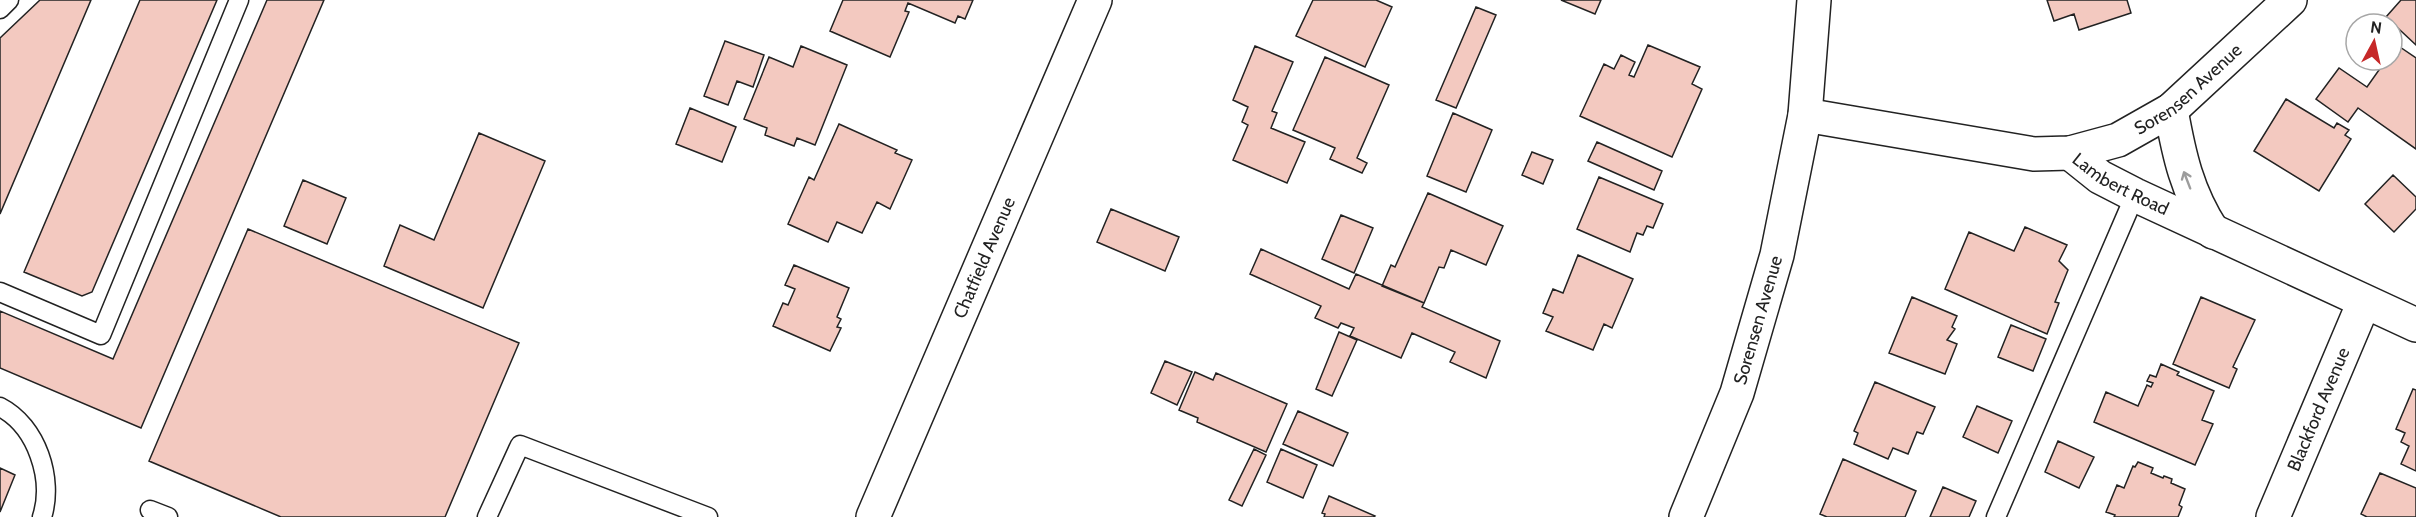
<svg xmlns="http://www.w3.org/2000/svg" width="2416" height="517" font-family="Cabin,sans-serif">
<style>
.building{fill:#f3c9c0;stroke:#222;stroke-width:1.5}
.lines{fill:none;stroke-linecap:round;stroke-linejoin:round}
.service-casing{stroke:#222;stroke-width:21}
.minor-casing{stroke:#222;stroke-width:36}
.tertiary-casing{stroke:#222;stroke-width:36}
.service{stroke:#fff;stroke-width:18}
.minor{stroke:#fff;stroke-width:33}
.tertiary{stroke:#fff;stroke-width:33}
.oneway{stroke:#9c9c9c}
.labels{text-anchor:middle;stroke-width:4.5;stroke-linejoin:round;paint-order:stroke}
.street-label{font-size:18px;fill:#222;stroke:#fff}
</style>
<rect width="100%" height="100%" fill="#fff"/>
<path class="building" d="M40,0h51l-91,214v-176z
M140,0h77l-125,292 -10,4 -58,-24z
M267,0h57l-183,428 -141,-60v-57l113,48z
M843,0h130l-8,19 -7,-3 -3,7 -47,-20 -3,8 4,1 -19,45 -60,-26z
M1313,0h63l16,7 -27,60 -69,-31z
M1561,0h40l-6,14z
M2047,0h80l4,13 -52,17 -5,-16 -20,7z
M2401,0h15v45l-30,-28z
M1476,7l20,8 -40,93 -20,-8z
M725,41l39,14 -11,32 -16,-6 -9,24 -24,-9z
M1648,45l52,22 -8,17 10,5 -30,68 -92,-41 24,-52 10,5 7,-14 14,7 -6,13 5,2z
M2397,45l19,13v91l-58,-41 -10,14 -32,-23 23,-31 28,19 19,-27h6v-8z
M801,46l46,19 -32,80 -18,-7 -3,8 -29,-11 2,-7 -23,-9 25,-62 24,10z
M1255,46l38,16 -21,49 5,2 -6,15 34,14 -18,41 -54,-23 15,-35 -6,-3 6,-15 -15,-7z
M1325,57l64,28 -32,73 10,5 -5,10 -32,-14 5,-11 -42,-18z
M2286,99l48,29 3,-5 12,7 -4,5 6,4 -32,52 -65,-40z
M690,108l46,19 -14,35 -46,-18z
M1453,113l39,17 -26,62 -39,-16z
M839,124l58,26 -2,3 17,7 -22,49 -13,-7 -15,31 -25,-11 -9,20 -40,-18 21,-47 5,3z
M479,133l66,28 -62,147 -99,-42 16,-41 34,15z
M1597,142l65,29 -8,19 -66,-29z
M1532,152l21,8 -10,24 -21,-9z
M2393,175l23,22v12l-22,23 -29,-28z
M1599,177l64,27 -10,24 -6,-2 -4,9 -6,-2 -7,19 -53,-23z
M303,180l43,18 -19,46 -43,-18z
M1428,193l75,33 -17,39 -35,-15 -7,18 -5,-1 -15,36 -42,-17 9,-21 4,2z
M1111,209l68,28 -14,34 -68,-29z
M1341,215l32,13 -19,45 -32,-14z
M2025,227l42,18 -8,16 9,9 -13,32 4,1 -12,31 -102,-45 24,-57 45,19z
M248,229l271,114 -74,174h-164l-132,-56z
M1261,249l88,40 7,-15 68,29 -2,4 78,34 -14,37 -36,-16 5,-10 -43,-19 -11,25 -51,-22 4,-8 -13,-5 -3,5 -23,-10 6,-12 -71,-32z
M1578,255l55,24 -21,49 -8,-4 -11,26 -47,-19 7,-14 -10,-4 10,-24 10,4z
M794,265l55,23 -12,29 4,2 -4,8 4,1 -11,23 -57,-25 10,-23 5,2 7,-16 -10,-4z
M1912,297l45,19 -5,11 3,2 -8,11 10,4 -12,30 -56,-21z
M2201,297l54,23 -22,47 4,2 -8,19 -56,-24z
M2011,325l35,14 -13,32 -35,-14z
M1339,332l18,8 -25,56 -16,-7z
M1165,361l27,11 -15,33 -26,-12z
M2161,364l18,8 -2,3 37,16 -12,29 11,4 -18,41 -101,-43 12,-30 32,14 9,-21 4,2 2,-4 -6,-2 3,-6 6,2z
M1195,372l18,8 3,-7 71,31 -21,48 -69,-30 1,-4 -19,-8z
M1875,382l60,25 -12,27 -6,-2 -9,22 -15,-6 -5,11 -34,-15 4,-11 -4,-2z
M2413,389l3,1v81l-15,-7 8,-18 -8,-4 4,-9 -9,-4z
M1977,406l35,15 -14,32 -35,-16z
M1298,411l50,22 -15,33 -50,-22z
M2058,441l36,16 -15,31 -34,-16z
M1254,449l12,6 -24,51 -13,-6z
M1281,449l36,16 -14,33 -36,-16z
M1843,459l73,32 -11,26h-78l-7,-3z
M2138,462l15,6 -2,5 12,5 1,-2 8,3 -1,4 14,6 -6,16 3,2 -4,10h-64l1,-2 -9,-3 11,-27 7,3 9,-22 2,1z
M0,468l15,7 -15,37z
M2380,473l36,15v29h-49l-6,-3z
M1943,487l33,14 -7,16h-39z
M1329,496l46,20 -1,1h-50l1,-3 -3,-1z"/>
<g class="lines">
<g class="service-casing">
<path id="service" d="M0,9l9,-9
M0,292l101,43 138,-335
M0,407c37,19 54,72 42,110
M150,510l18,7
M487,517l33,-72 188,72
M1996,517l139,-322"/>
</g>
<g class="minor-casing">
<g id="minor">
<path id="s1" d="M2070,153l30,24 35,18 281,130"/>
<path id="s2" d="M873,517l222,-517"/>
<path id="s3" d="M2273,517l91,-215"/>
</g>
</g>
<g class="tertiary-casing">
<g id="tertiary">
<path d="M2171,110c8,45 16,82 42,122"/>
<path id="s4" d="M1805,115l229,39 36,-1 48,-13 53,-30 119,-110"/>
<path id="s5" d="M1686,517l51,-124 40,-138 28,-140 9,-115"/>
</g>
</g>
<use href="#service" class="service"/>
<use href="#minor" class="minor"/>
<use href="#tertiary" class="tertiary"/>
</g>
<defs><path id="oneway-shaft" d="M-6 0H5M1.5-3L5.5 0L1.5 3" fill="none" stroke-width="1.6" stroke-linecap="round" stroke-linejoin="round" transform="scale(1.5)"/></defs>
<use class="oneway" href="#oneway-shaft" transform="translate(2187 180) rotate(-111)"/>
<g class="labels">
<g class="street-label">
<text dy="6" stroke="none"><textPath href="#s4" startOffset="405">Sorensen Avenue</textPath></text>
<text dy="6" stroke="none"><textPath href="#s1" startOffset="60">Lambert Road</textPath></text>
<text dy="6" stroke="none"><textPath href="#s2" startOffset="282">Chatfield Avenue</textPath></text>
<text dy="6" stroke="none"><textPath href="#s5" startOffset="210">Sorensen Avenue</textPath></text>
<text dy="6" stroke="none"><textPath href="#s3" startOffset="117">Blackford Avenue</textPath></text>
</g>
</g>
<g transform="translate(2374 42) rotate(8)"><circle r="28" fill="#ffffff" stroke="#a7a7a7" stroke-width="1.5"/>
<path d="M0-4.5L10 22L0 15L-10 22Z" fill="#c62828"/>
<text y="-9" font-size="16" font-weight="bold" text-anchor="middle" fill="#222222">N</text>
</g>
</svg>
